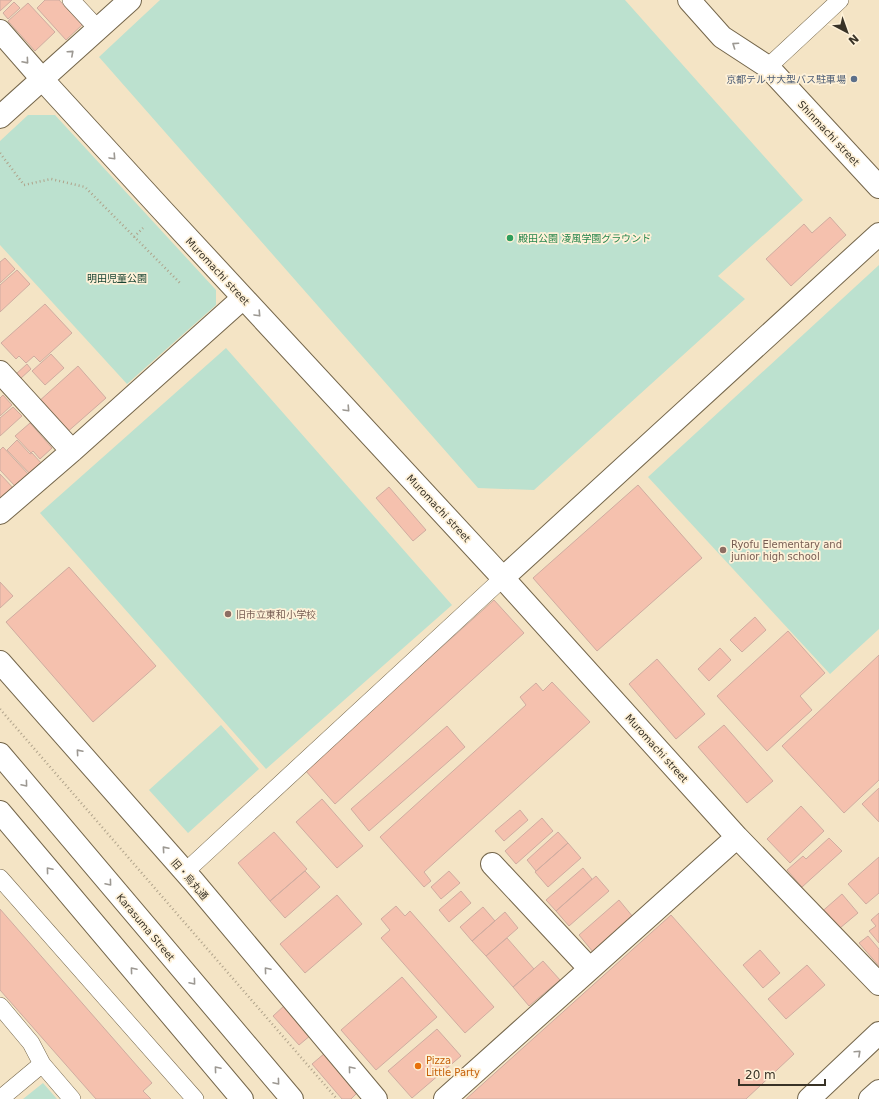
<svg xmlns="http://www.w3.org/2000/svg" width="879" height="1099" font-family="'DejaVu Sans','Noto Sans JP',sans-serif">
<style>
.green{fill:#bce1cf}
.building{fill:#f5c1ae;stroke:#cfaca0}
.lines{fill:none;stroke-linecap:round;stroke-linejoin:round}
.service-casing{stroke:#74664b;stroke-width:18}
.minor-casing{stroke:#74664b;stroke-width:24}
.tertiary-casing{stroke:#74664b;stroke-width:24}
.secondary-casing{stroke:#74664b;stroke-width:24}
.path{stroke:#afa28a;stroke-width:2.5;stroke-dasharray:1 3;stroke-linecap:butt}
.service{stroke:#fff;stroke-width:17}
.minor{stroke:#fff;stroke-width:22}
.tertiary{stroke:#fff;stroke-width:22}
.secondary{stroke:#fff;stroke-width:22}
.oneway{stroke:#9c9892}
.service-dot{fill:#5c6f8a;stroke:#fef1d8;stroke-width:1.5}
.leisure-dot{fill:#2e9e5b;stroke:#fef1d8;stroke-width:1.5}
.education-dot{fill:#8d6e63;stroke:#fef1d8;stroke-width:1.5}
.food-dot{fill:#e8710a;stroke:#fef1d8;stroke-width:1.5}
.labels{text-anchor:middle;stroke-width:3.5;stroke-linejoin:round;paint-order:stroke}
.service-label{font-size:10px;fill:#4e5e75;stroke:#fef1d8;text-anchor:end}
.street-label{font-size:10px;fill:#383226;stroke:#fef1d8}
.leisure-label{font-size:10px;fill:#27864d;stroke:#fef1d8;text-anchor:start}
.park-label{font-size:10px;fill:#184433;stroke:#fef1d8}
.education-label{font-size:10px;fill:#785e54;stroke:#fef1d8;text-anchor:start}
.food-label{font-size:10px;fill:#c56008;stroke:#fef1d8;text-anchor:start}
</style>
<rect width="100%" height="100%" fill="#f4e4c5"/>
<path class="green" d="M160,0h465l178,200 -85,76 27,23 -211,191 -56,-2 -379,-431z
M28,115h27l161,175v15l-89,79 -127,-139v-104z
M879,265v364l-49,45 -182,-197z
M226,348l226,257 -186,164 -226,-256z
M221,725l38,44 -71,64 -39,-43z
M43,1083l14,16h-34z"/>
<path class="building" d="M0,0h12l-12,11z
M45,0h14l23,25 -16,15 -29,-32z
M14,2l6,6 -12,11 -5,-6z
M28,3l27,29 -20,19 -27,-30z
M830,217l16,18 -55,51 -25,-27 38,-35 8,9z
M5,258l10,11 -15,14v-21z
M17,270l13,14 -30,28v-27z
M45,304l27,29 -32,29 -6,-6 -8,7 -7,-7 -3,3 -15,-16z
M51,354l13,14 -19,17 -13,-14z
M27,364l4,5 -11,10 -4,-5z
M78,366l28,32 -41,36 -28,-31z
M3,395l9,10 -12,11v-18z
M13,407l9,9 -22,20v-18z
M30,423l22,25 -12,11 -7,-8 -2,2 -16,-17z
M17,440l13,14 2,-1 11,12 -11,11 -25,-26z
M3,447l27,29 -15,10 -15,-16v-20z
M0,474l15,16 -15,13z
M638,485l64,73 -105,93 -64,-73z
M389,487l37,43 -13,11 -37,-43z
M69,567l87,99 -63,56 -87,-100z
M0,582l13,14 -13,12z
M494,600l30,33 -189,171 -30,-34z
M755,617l11,13 -24,22 -12,-12z
M788,631l37,42 -25,23 12,14 -45,41 -50,-55z
M720,648l11,12 -22,21 -11,-12z
M879,655v125l-35,33 -62,-67z
M657,659l48,55 -29,25 -47,-55z
M552,682l38,40 -166,150 7,9 -7,6 -44,-50 146,-132 -6,-8 16,-14 7,8z
M724,725l49,56 -26,22 -49,-56z
M447,726l18,21 -96,84 -18,-22z
M879,788v34l-17,-18z
M322,799l41,47 -26,22 -41,-46z
M801,806l23,25 -34,32 -23,-24z
M520,810l8,10 -24,21 -9,-10z
M542,818l11,13 -37,33 -11,-13z
M274,832l33,37 -37,32 -32,-38z
M558,832l10,11 -32,28 -9,-11z
M829,838l13,13 -40,36 -15,-17 16,-14 3,3z
M568,843l13,15 -33,29 -13,-15z
M879,857v36l-13,11 -18,-20z
M583,868l9,11 -36,32 -10,-11z
M305,871l15,16 -35,31 -15,-17z
M449,871l11,12 -19,16 -10,-12z
M596,876l13,15 -40,35 -13,-15z
M461,891l10,12 -22,19 -10,-12z
M842,894l16,19 -24,20 -16,-18z
M337,895l25,29 -57,49 -25,-29z
M619,900l14,17 -40,35 -14,-17z
M396,906l9,10 5,-5 84,96 -29,26 -84,-95 9,-8 -9,-11z
M483,907l12,14 -23,20 -12,-14z
M0,909l152,174 -9,8 8,8h-55l-96,-109z
M505,912l13,16 -32,28 -14,-15z
M879,913v30l-10,-12 7,-5 -5,-6z
M671,915l123,139 -48,45h-280z
M868,936l11,13v17l-20,-23z
M507,938l27,31 -21,18 -27,-31z
M760,950l20,23 -17,15 -20,-23z
M543,961l17,19 -31,26 -16,-19z
M807,965l18,20 -39,34 -18,-20z
M402,977l35,40 -61,53 -35,-40z
M285,1005l26,30 -12,10 -26,-29z
M437,1029l24,27 -49,42 -24,-27z
M325,1053l33,39 -7,7h-9l-30,-35z"/>
<g class="lines">
<g class="service-casing">
<path id="service" d="M71,0l27,29
M768,67l72,-67
M185,872l318,-294
M0,878l195,221
M0,1006l31,37 11,21
M0,1099l42,-35 30,35"/>
</g>
<g class="minor-casing">
<path id="minor" d="M689,0l33,37 46,30
M0,31l42,48 121,132 340,367 234,259 142,147
M0,117l130,-117
M0,372l72,79
M0,513l72,-62 171,-153
M503,578l376,-344
M0,662l194,220 182,217
M492,864l98,105
M445,1099l292,-262"/>
</g>
<g class="tertiary-casing">
<path id="tertiary" d="M768,67l111,120
M0,754l292,345
M0,812l242,287"/>
</g>
<g class="secondary-casing">
<path id="secondary" d="M809,1099l70,-66
M870,1099l9,-8"/>
</g>
<path class="path" d="M0,153l24,32 27,-6 34,8 95,96
M134,237l9,-9
M0,709l337,390"/>
<use href="#service" class="service"/>
<use href="#minor" class="minor"/>
<use href="#tertiary" class="tertiary"/>
<use href="#secondary" class="secondary"/>
</g>
<defs><path id="oneway-chevron" d="M-2-3.5L2.5 0L-2 3.5" fill="none" stroke-width="1.6" stroke-linecap="round" stroke-linejoin="round"/></defs>
<g class="oneway">
<use href="#oneway-chevron" transform="translate(735 45) rotate(-146)"/>
<use href="#oneway-chevron" transform="translate(71 53) rotate(-42)"/>
<use href="#oneway-chevron" transform="translate(26 61) rotate(49)"/>
<use href="#oneway-chevron" transform="translate(113 157) rotate(47)"/>
<use href="#oneway-chevron" transform="translate(258 314) rotate(47)"/>
<use href="#oneway-chevron" transform="translate(347 409) rotate(47)"/>
<use href="#oneway-chevron" transform="translate(79 752) rotate(-131)"/>
<use href="#oneway-chevron" transform="translate(25 784) rotate(50)"/>
<use href="#oneway-chevron" transform="translate(165 849) rotate(-131)"/>
<use href="#oneway-chevron" transform="translate(49 870) rotate(-130)"/>
<use href="#oneway-chevron" transform="translate(109 883) rotate(50)"/>
<use href="#oneway-chevron" transform="translate(133 970) rotate(-130)"/>
<use href="#oneway-chevron" transform="translate(267 970) rotate(-130)"/>
<use href="#oneway-chevron" transform="translate(193 982) rotate(50)"/>
<use href="#oneway-chevron" transform="translate(858 1053) rotate(-43)"/>
<use href="#oneway-chevron" transform="translate(217 1069) rotate(-130)"/>
<use href="#oneway-chevron" transform="translate(351 1069) rotate(-130)"/>
<use href="#oneway-chevron" transform="translate(277 1082) rotate(50)"/>
</g>
<circle class="service-dot" cx="854" cy="79" r="4"/>
<circle class="leisure-dot" cx="510" cy="238" r="4"/>
<g class="education-dot">
<circle cx="723" cy="550" r="4"/>
<circle cx="228" cy="614" r="4"/>
</g>
<circle class="food-dot" cx="418" cy="1066" r="4"/>
<g class="labels">
<g class="service-label">
<text x="846" y="83">京都テルサ大型バス駐車場</text>
</g>
<g class="street-label">
<text transform="translate(829 133) rotate(47)" y="4">Shinmachi street</text>
<text transform="translate(218 271) rotate(47)" y="4">Muromachi street</text>
<text transform="translate(439 508) rotate(47)" y="4">Muromachi street</text>
<text transform="translate(657 748) rotate(48)" y="4">Muromachi street</text>
<text transform="translate(190 879) rotate(49)" y="4">旧・烏丸通</text>
<text transform="translate(146 927) rotate(50)" y="4">Karasuma Street</text>
</g>
<g class="leisure-label">
<text x="518" y="242">殿田公園 凌風学園グラウンド</text>
</g>
<g class="park-label">
<text x="117" y="282">明田児童公園</text>
</g>
<g class="education-label">
<text x="731" y="548">Ryofu Elementary and<tspan x="731" dy="12">junior high school</tspan></text>
<text x="236" y="618">旧市立東和小学校</text>
</g>
<g class="food-label">
<text x="426" y="1064">Pizza<tspan x="426" dy="12">Little Party</tspan></text>
</g>
</g>
<g transform="translate(847 32) rotate(139)" stroke="#fef1d8" stroke-width="3" paint-order="stroke">
<path d="M0-3L7 15L0 10L-7 15Z" fill="#383226"/>
<text y="-6" font-size="11" font-weight="bold" text-anchor="middle" fill="#383226">N</text>
</g>
<path d="M739 1079v6h86v-6" fill="none" stroke="#383226" stroke-width="2"/>
<text x="745" y="1079" font-size="12" fill="#383226" stroke="#fef1d8" stroke-width="3" paint-order="stroke">20 m</text>
</svg>
